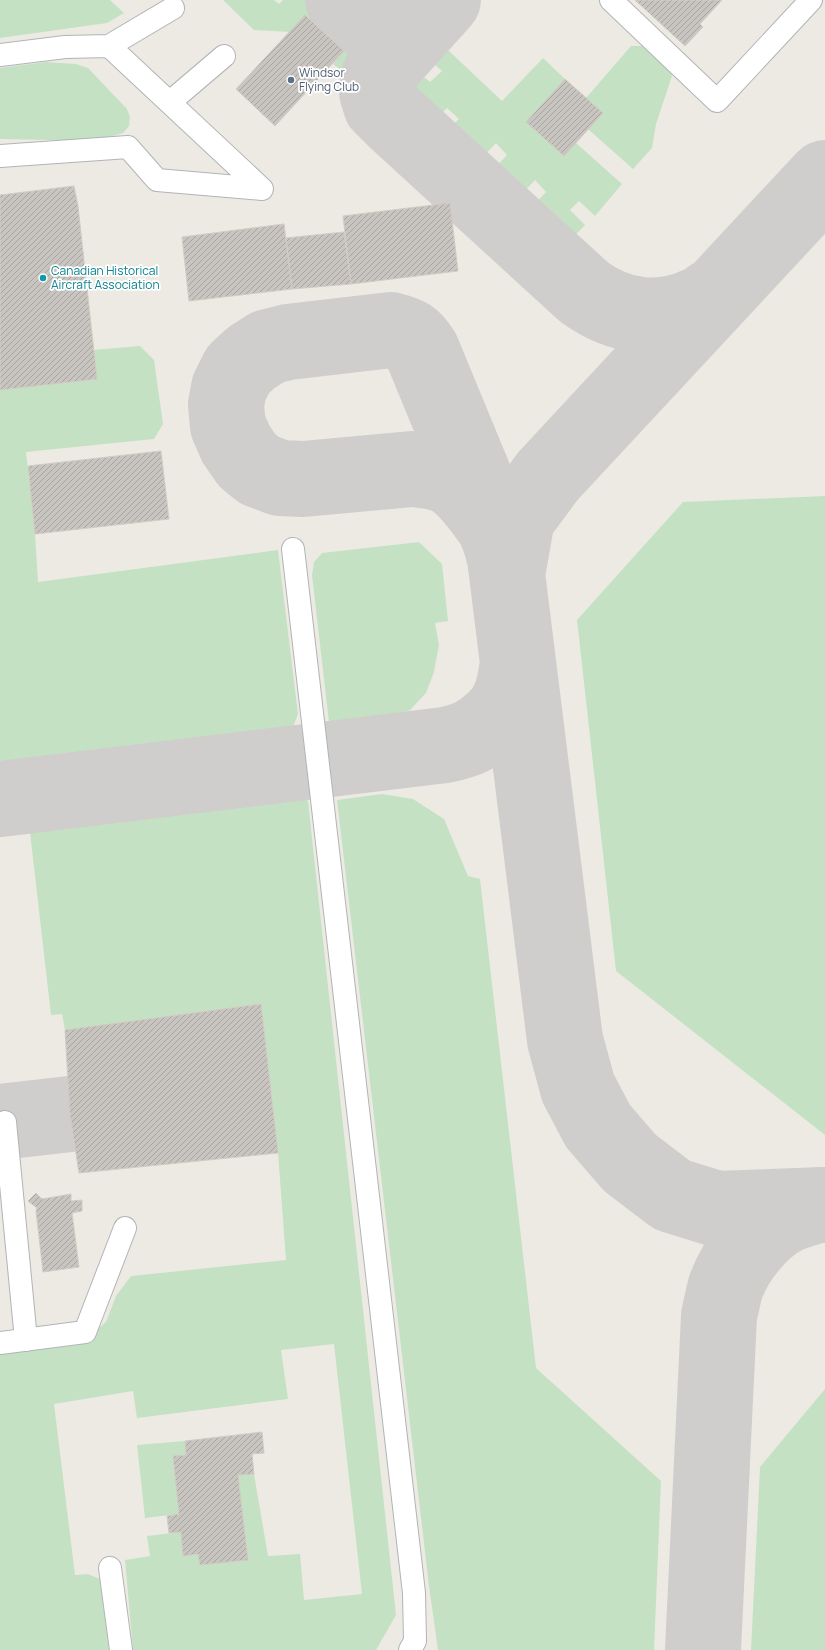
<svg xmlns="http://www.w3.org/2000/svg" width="825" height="1650" font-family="Manrope,sans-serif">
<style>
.green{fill:#c4e2c3}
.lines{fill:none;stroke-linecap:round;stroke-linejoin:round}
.taxiway{stroke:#d0cecc;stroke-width:76}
.building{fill:url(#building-hatch);stroke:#d1cbc3}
.minor-casing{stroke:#b1b4b7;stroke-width:24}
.minor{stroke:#fff;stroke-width:22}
.service-dot{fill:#5c6f8a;stroke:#fff;stroke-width:1.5}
.culture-dot{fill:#0f9aa8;stroke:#fff;stroke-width:1.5}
.labels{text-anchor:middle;stroke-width:3.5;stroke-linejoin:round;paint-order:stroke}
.service-label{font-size:12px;fill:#4e5e75;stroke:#fff;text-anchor:start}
.culture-label{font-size:12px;fill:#0d838f;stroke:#fff;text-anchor:start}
</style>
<defs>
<pattern id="building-hatch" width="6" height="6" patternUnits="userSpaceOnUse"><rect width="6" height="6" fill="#c8c5c0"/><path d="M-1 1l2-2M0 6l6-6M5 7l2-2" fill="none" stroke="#a6a3a0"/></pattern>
</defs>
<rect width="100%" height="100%" fill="#edeae4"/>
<path class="green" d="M0,0h110l14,13 -17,10 -107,15z
M223,0h51l5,4 4,-4h46l34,31 9,31 -3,8 -7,4 -8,2 -9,-3 -12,-9 10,-12 -53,-20 -36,-2z
M430,33l72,68 41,-43 22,21 -39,43 38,34 12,-13 46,41 -27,32 -16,-15 -9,9 15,15 -23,24 -10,-3 -25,-21 1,-14 18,-19 -11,-12 -26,27 -21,-21 2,-13 17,-18 -11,-12 -26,28 -26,-25v-13l15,-14 -12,-11 -21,21c-19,-17 -37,-34 -25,-61l16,3 13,11 12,-11 -26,-23z
M631,46h13l22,16 6,14 -16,48 -4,24 -19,21 -45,-40 15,-16 -17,-15z
M46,62l30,2 12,4 39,41 3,8 -1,9 -6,7 -27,8 -96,-2v-71z
M140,346l14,14 9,64 -9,15 -128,13 9,82 3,48 240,-32 20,164 -8,21 -12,8 -278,31v-384l97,-11 -4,-29z
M825,496v639l-209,-164 -39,-351 106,-118z
M419,542l23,22 6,57 -13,2 4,22 -5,27 -8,21 -16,17 -24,12 -19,7 -37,2 -18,-156 2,-13 8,-9z
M284,786l24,15 88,814 -20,35h-243l-8,-90 25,-4 -3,-20 34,-4 2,24 15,-2 2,11 47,-5 -9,-85 16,-1 14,82 32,-2 4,46 58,-6 -28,-250 -53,6 7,49 -151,19 -4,-27 -79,13 21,171 13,-1 12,5 9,71h-109v-296l79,-9 27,-23 10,-26 15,-20 155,-16 -8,-107 -17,-149 -196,26 -3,-16 -11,1 -23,-200z
M382,794l31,5 31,20 24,57 12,3 56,489 125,113 -7,169h-216l-9,-64 -92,-786z
M825,1389v261h-74l9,-183z
M185,1441l1,14 -13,1 6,58 -34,4 -8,-73z"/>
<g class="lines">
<path class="taxiway" d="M343,0c12,11 38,29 42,44 2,6 2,13 1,19
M443,0l-57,63 -7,13 -2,16 4,13 14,14 189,173c34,25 75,31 114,13 8,-3 14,-9 21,-13
M825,178l-277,298 -31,42 -10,56 58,466 13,48 20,38 32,37 42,32 45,14 108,-4
M493,524c-13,-17 -28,-41 -48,-49 -11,-4 -22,-5 -33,-6l-109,10 -23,-1 -21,-8 -12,-10 -11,-16 -8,-18 -2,-21 3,-17 9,-18 13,-12 17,-11 20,-5 103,-12c16,4 22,7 31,21l78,189 5,18 2,16
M0,799l445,-54c9,-2 18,-4 26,-8 13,-6 30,-21 36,-33 7,-12 9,-27 11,-41
M0,1122l70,-8
M703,1650l16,-334c2,-9 4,-20 7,-30 10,-27 34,-57 59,-70 11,-5 22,-8 33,-11"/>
</g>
<path class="building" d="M635,0h87l-22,24 3,3 -18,19z
M305,15l39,36 -69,75 -39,-37z
M565,79l38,34 -39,43 -38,-34z
M74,186l4,20 19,173 -97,11v-195z
M450,203l8,68 -107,13 -8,-68z
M284,224l8,65 -103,12 -7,-64z
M344,232l7,52 -59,5 -6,-51z
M161,451l8,68 -134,15 -7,-68z
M261,1004l17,149 -199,20 -9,-59 -5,-84z
M36,1193l6,6 29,-5v7l11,-1v11l-10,2 7,54 -36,5 -7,-61 1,-3 -9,-7z
M262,1432l2,21 -12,1 2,20 -16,1 10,85 -48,5 -2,-11 -15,2 -2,-24 -12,1 -2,-17 12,-2 -6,-58 13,-1 -1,-14z"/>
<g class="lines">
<g class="minor-casing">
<path id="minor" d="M611,0l106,101 94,-101
M109,46l64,-38
M0,55l65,-8 44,-1 153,143 -105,-9 -29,-33 -128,9
M170,102l54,-46
M293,549l121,1044 1,48 -5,9
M5,1122l21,218
M0,1343l85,-11 40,-104
M110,1568l11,82"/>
</g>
<use href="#minor" class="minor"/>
</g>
<circle class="service-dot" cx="291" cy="80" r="4"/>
<circle class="culture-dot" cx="43" cy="278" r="4"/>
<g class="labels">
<g class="service-label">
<text x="299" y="77">Windsor<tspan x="299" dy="14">Flying Club</tspan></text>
</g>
<g class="culture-label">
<text x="51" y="275">Canadian Historical<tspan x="51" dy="14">Aircraft Association</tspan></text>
</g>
</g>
</svg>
